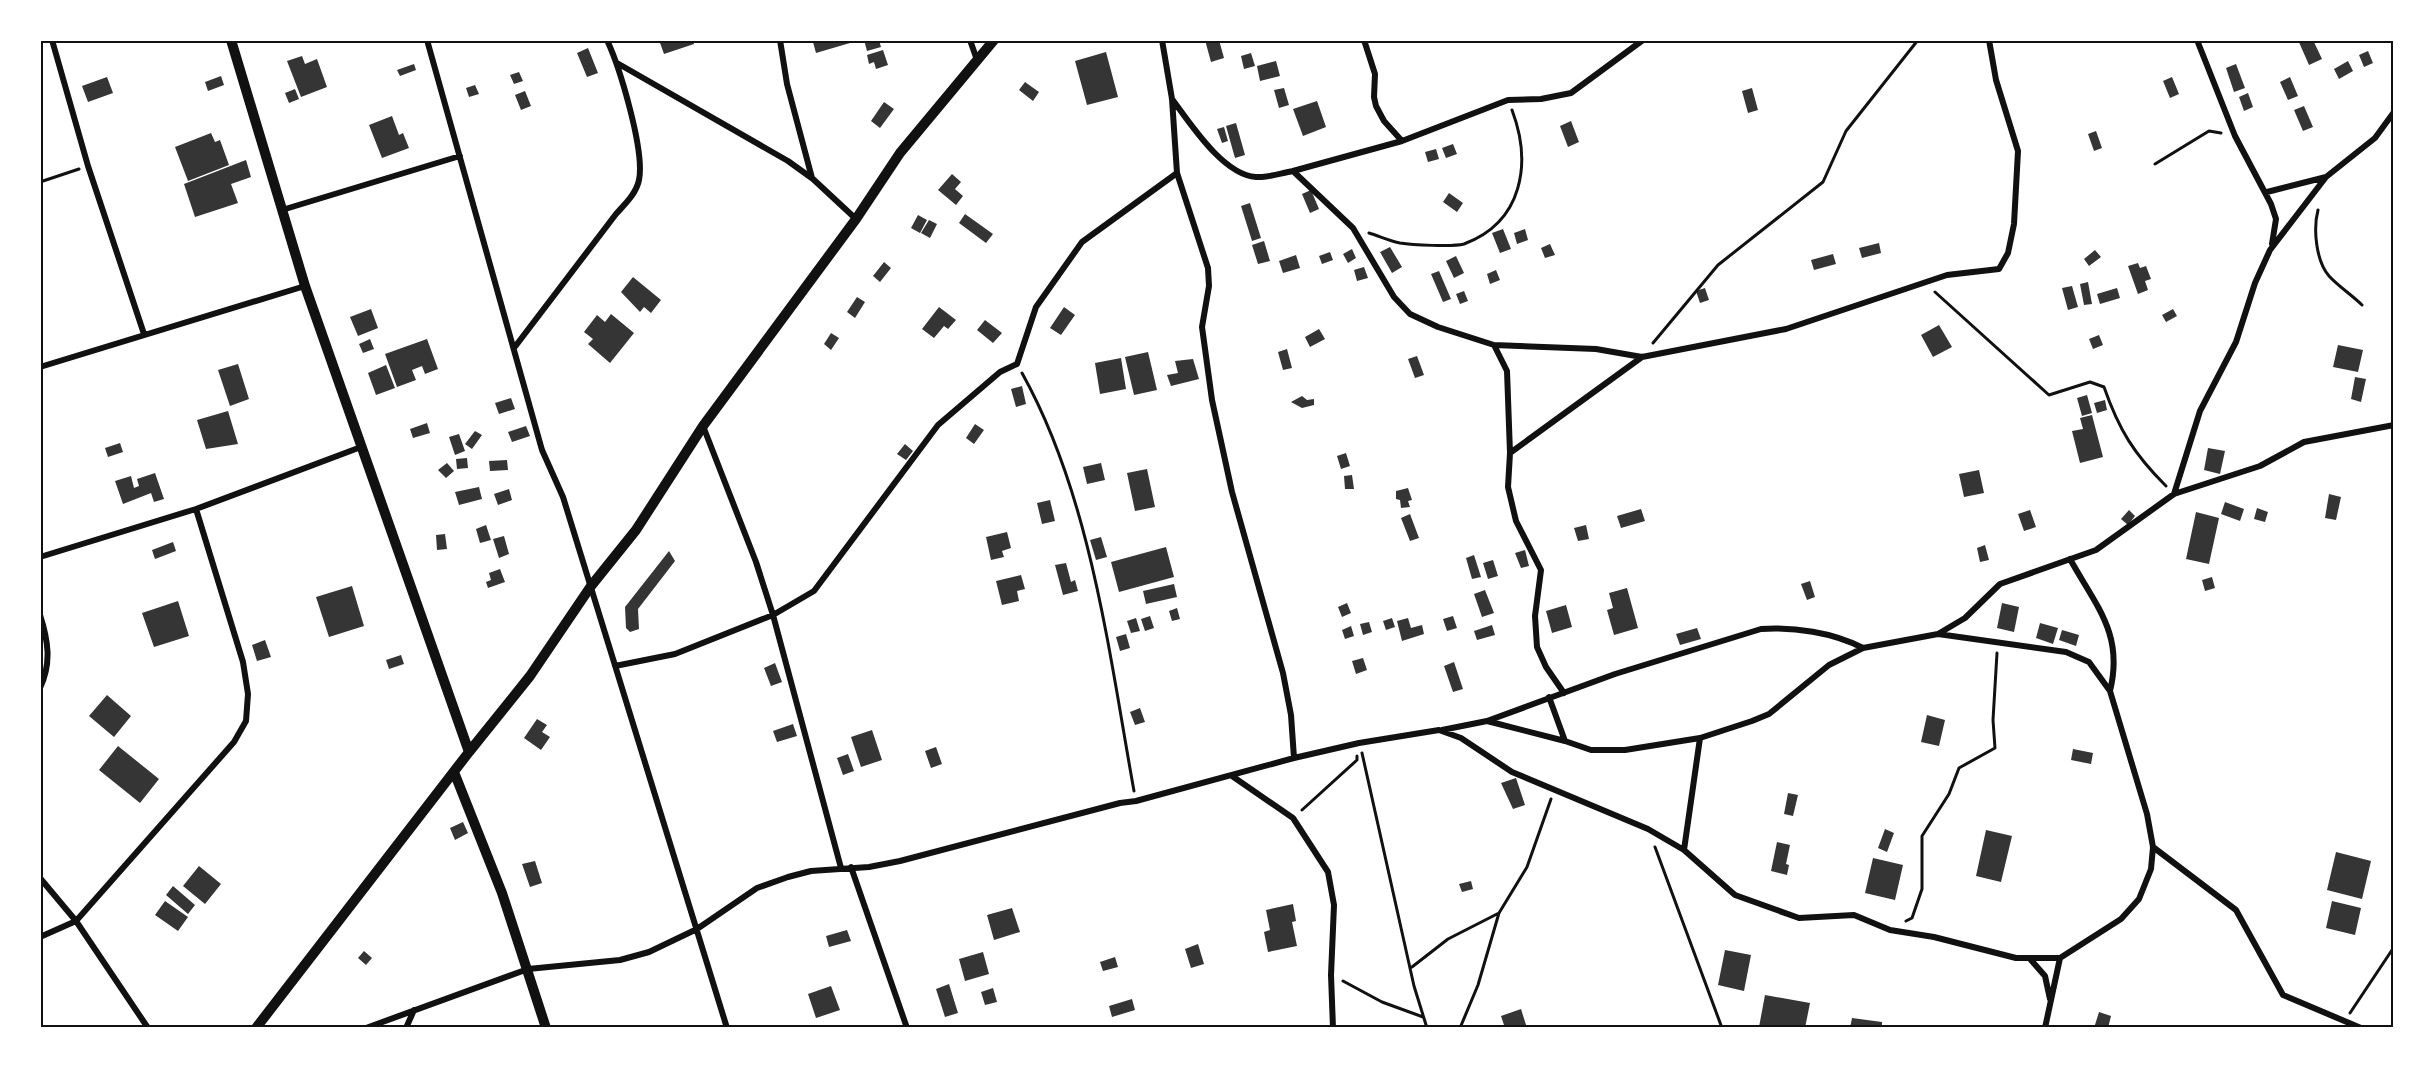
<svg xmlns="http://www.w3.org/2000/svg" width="2434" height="1068" font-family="'Asap Condensed',sans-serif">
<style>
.building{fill:#353535}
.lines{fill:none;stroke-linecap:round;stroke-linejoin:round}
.path{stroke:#111;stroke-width:3}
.minor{stroke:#111;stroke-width:6}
.tertiary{stroke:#111;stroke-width:10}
.neatline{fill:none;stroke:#111;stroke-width:2}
</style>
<rect width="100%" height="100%" fill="#fff"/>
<path class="building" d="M659,40h34l1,4 -30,10z
M819,40h30l1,3 -34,10 -3,-11z
M864,40h15l2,7 -14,4z
M1205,40h14l5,18 -13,4z
M2298,40h15l9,19 -13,6z
M588,48l10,25 -11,4 -10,-24z
M883,50l5,15 -12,4 -2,-7 -5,2 -2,-9z
M2368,51l5,12 -9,4 -5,-12z
M1106,52l12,45 -31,8 -12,-44z
M1251,53l4,13 -11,3 -3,-13z
M302,56l3,8 12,-5 10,28 -26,10 -14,-36z
M1276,61l4,15 -20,5 -3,-15z
M2348,61l5,10 -14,8 -5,-10z
M414,64l2,6 -16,6 -3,-6z
M2236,64l9,24 -11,4 -8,-24z
M519,72l4,9 -9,3 -4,-9z
M221,76l3,9 -16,6 -3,-9z
M107,77l6,16 -25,9 -6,-16z
M2172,77l7,17 -9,4 -7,-17z
M2290,77l8,19 -10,4 -8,-18z
M1025,82l14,10 -6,9 -14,-11z
M475,85l4,9 -10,3 -3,-9z
M1284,88l5,17 -10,3 -5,-18z
M1752,88l6,22 -10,3 -6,-22z
M295,89l4,10 -10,4 -4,-10z
M525,91l6,15 -10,4 -6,-15z
M2248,93l5,14 -9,4 -5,-14z
M1317,101l9,26 -23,9 -10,-27z
M884,102l10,7 -14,19 -9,-7z
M2304,106l9,21 -10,4 -9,-21z
M392,116l7,19 4,-2 6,15 -27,10 -13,-33z
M1571,121l8,21 -11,5 -8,-21z
M1236,123l9,32 -10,3 -9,-32z
M1224,127l4,14 -6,2 -5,-14z
M2096,131l6,17 -8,3 -6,-17z
M211,133l4,9 5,-2 9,25 -41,16 -13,-34z
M1453,144l4,10 -11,4 -4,-10z
M1436,149l3,10 -11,3 -3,-10z
M246,160l5,17 -20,7 7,19 -43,14 -11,-33z
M952,174l9,8 -6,7 8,7 -7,9 -18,-15z
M1311,190l8,19 -9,4 -8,-19z
M1449,193l14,10 -6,9 -14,-10z
M1250,203l11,35 -9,3 -11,-35z
M965,214l28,20 -7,9 -27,-20z
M918,215l9,5 -7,13 -9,-5z
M929,220l8,4 -7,14 -9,-5z
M1503,229l8,20 -11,4 -8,-20z
M1525,229l3,11 -11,4 -3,-11z
M1264,241l6,20 -12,3 -6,-19z
M1879,243l2,10 -19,5 -3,-10z
M1550,244l5,11 -10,3 -4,-10z
M1390,247l12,20 -10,6 -12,-21z
M1352,249l4,9 -8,5 -5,-9z
M2095,250l6,7 -12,9 -5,-7z
M1330,252l3,8 -11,4 -3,-8z
M1833,254l3,10 -22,6 -3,-10z
M1296,255l4,13 -17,5 -4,-12z
M1456,256l8,17 -10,5 -8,-17z
M884,262l7,6 -11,14 -7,-6z
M2138,263l2,5 6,-2 5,13 -6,2 3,9 -10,4 -10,-28z
M1364,267l4,11 -11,3 -3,-11z
M1496,270l4,10 -10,4 -3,-10z
M1439,271l12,28 -8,3 -12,-28z
M633,277l28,23 -10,13 -7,-6 -4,5 -19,-20z
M2088,282l4,22 -8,1 -4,-21z
M2072,286l6,21 -10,3 -6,-22z
M1705,288l4,12 -9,3 -4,-12z
M2117,288l3,10 -20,6 -3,-10z
M1464,291l4,10 -8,3 -4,-10z
M857,297l8,5 -10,16 -8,-6z
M939,307l17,13 -8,9 -4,-3 -10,12 -12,-9z
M1064,307l11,8 -14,20 -11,-7z
M371,309l7,19 -20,8 -8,-19z
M2173,309l4,7 -11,6 -4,-7z
M611,314l23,19 -24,30 -22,-19 5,-5 -9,-7 13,-17 8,7z
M985,320l17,13 -9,10 -16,-13z
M1939,325l13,22 -19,10 -12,-22z
M1319,329l6,10 -15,8 -5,-10z
M831,333l8,5 -8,12 -7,-6z
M2099,335l4,10 -10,4 -4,-10z
M370,339l4,10 -11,4 -4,-9z
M427,339l11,30 -13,5 -3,-8 -10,4 4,10 -19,7 -12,-33z
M2338,345l25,5 -5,22 -25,-5z
M1287,349l5,19 -9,2 -5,-18z
M1148,352l9,38 -23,5 -9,-38z
M1417,356l7,19 -9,3 -7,-19z
M1121,358l5,31 -26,5 -5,-31z
M1193,359l6,20 -28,7 -4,-11 11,-2 -3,-12z
M238,364l11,35 -19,7 -12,-36z
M386,365l9,23 -19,7 -8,-22z
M2355,377l11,2 -5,23 -10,-3z
M1022,386l4,18 -10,3 -5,-18z
M2087,395l5,18 -10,3 -5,-18z
M1302,396l5,4 7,-1v6l-12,3 -11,-6z
M511,398l4,11 -16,5 -4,-11z
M2105,400l2,10 -10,3 -3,-10z
M228,411l10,33 -32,5 -9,-29z
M2092,415l11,42 -23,6 -8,-32 11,-2 -3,-11z
M427,423l3,10 -17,5 -3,-9z
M975,424l9,6 -10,14 -8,-6z
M526,426l4,10 -18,6 -4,-10z
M475,431l7,4 -10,14 -7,-5z
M459,434l6,17 -10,4 -6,-18z
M120,443l3,9 -15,5 -3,-9z
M905,444l8,7 -7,9 -9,-6z
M2208,448l17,3 -5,23 -16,-4z
M1346,453l4,13 -9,3 -4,-13z
M467,458l1,10 -11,1 -1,-10z
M507,460l1,10 -18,1 -1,-10z
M447,463l7,8 -8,7 -8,-8z
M1101,463l4,17 -18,4 -4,-17z
M1147,469l8,38 -20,4 -8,-38z
M1979,470l5,23 -20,4 -5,-23z
M155,473l9,26 -10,3 -3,-9 -28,11 -8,-23 16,-5 3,12 5,-2 -2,-7z
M1352,475l2,14h-9l-1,-13z
M479,487l3,12 -23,6 -4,-13z
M1408,488l4,12 -4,1 2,6 -9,1 -1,-8 -4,-1v-8z
M509,489l3,11 -14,5 -4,-11z
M2329,494l12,3 -5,23 -11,-2z
M1050,500l5,21 -13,3 -5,-21z
M2225,502l19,7 -4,12 -19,-7z
M2257,508l11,4 -3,10 -11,-3z
M1641,509l4,12 -24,7 -4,-12z
M2030,510l6,17 -12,4 -6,-17z
M2129,510l6,6 -7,9 -7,-6z
M2196,512l23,6 -10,46 -23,-5z
M1410,514l9,24 -9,3 -9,-23z
M486,525l5,15 -11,3 -4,-14z
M1586,525l3,14 -11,2 -4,-13z
M1007,532l4,16 -9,3 2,6 -13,3 -5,-23z
M445,534l2,15 -10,1 -1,-15z
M504,536l5,18 -10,4 -6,-19z
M1101,537l6,20 -11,3 -6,-20z
M173,542l3,9 -21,8 -3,-9z
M1985,545l4,15 -9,2 -3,-14z
M1166,547l8,30 -55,15 -8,-30z
M1525,550l4,16 -8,2 -6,-15z
M669,551l6,10 -37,48 1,20 -9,3 -4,-4 -1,-21z
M1474,555l7,22 -9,2 -6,-21z
M1493,560l5,16 -10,3 -5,-16z
M1066,563l5,19 4,-2 3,11 -15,4 -8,-30z
M500,569l5,13 -17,6 -2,-6 5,-2 -2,-7z
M1021,575l4,14 -8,2 2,10 -17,4 -6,-24z
M2212,577l3,11 -10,3 -3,-11z
M1810,581l5,16 -8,3 -6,-16z
M1174,584l3,13 -31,7 -3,-13z
M352,586l12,40 -35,11 -13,-40z
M1627,588l11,40 -24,7 -7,-25 6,-2 -4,-15z
M1485,590l9,23 -12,4 -8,-23z
M178,601l11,35 -35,11 -12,-34z
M1347,603l4,10 -9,4 -4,-10z
M2002,603l17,4 -5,25 -17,-4z
M1566,605l6,22 -20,6 -6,-22z
M1177,608l3,11 -8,2 -3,-10z
M1150,616l4,12 -9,3 -4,-12z
M1453,616l4,12 -10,3 -4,-12z
M1136,618l4,13 -9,2 -4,-12z
M1392,618l3,9 -9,3 -3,-9z
M1408,618l3,10 11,-3 2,9 -22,7 -5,-20z
M1369,622l3,10 -9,3 -3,-11z
M2040,623l18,5 -5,16 -17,-6z
M1492,625l3,10 -18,5 -3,-9z
M1351,626l3,10 -9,3 -3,-9z
M1697,628l4,11 -21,6 -4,-11z
M2062,630l17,5 -3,11 -17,-6z
M1126,634l4,14 -10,3 -4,-14z
M265,640l6,17 -14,4 -5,-16z
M401,655l3,9 -15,5 -3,-9z
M1363,658l4,12 -11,4 -4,-13z
M1454,662l9,27 -10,3 -9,-26z
M775,663l7,19 -11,4 -7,-18z
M107,695l24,21 -17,21 -25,-21z
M1140,708l5,14 -10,3 -5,-13z
M1927,715l18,5 -6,26 -18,-4z
M537,719l10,6 -5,7 8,5 -9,13 -17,-12z
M793,724l4,12 -20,6 -4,-11z
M872,730l10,30 -21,7 -10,-30z
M118,746l41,33 -19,24 -41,-33z
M936,747l6,17 -11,4 -6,-17z
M2073,749l20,4 -2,11 -20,-4z
M848,754l6,17 -11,4 -6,-17z
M1516,778l9,27 -12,4 -12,-26z
M1788,793l10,2 -5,21 -9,-2z
M463,822l5,11 -13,7 -5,-12z
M1885,829l9,4 -7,19 -9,-4z
M1986,830l26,6 -11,46 -25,-6z
M1777,842l13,3 -4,19 3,1 -2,10 -16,-4z
M2336,852l35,9 -9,38 -35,-9z
M1873,858l30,7 -8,35 -30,-7z
M535,861l7,22 -12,4 -8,-23z
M199,866l22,18 -16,20 -22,-18z
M1471,881l2,8 -11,3 -3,-8z
M173,886l22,19 -7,9 -22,-19z
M165,901l23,16 -10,14 -23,-16z
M2332,901l29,7 -6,27 -29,-7z
M1293,904l3,17 -4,1 5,24 -29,6 -4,-20 6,-2 -4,-20z
M1012,908l8,24 -26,8 -7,-25z
M847,930l4,11 -22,6 -3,-11z
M1198,944l6,20 -13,4 -6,-19z
M1725,950l26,5 -7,36 -26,-6z
M364,951l8,7 -6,7 -8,-7z
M983,952l6,22 -24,7 -6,-22z
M1115,957l3,10 -15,4 -3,-9z
M949,984l9,29 -13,4 -9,-28z
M831,986l9,24 -24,8 -8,-24z
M993,988l4,14 -12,3 -4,-13z
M1765,995l45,8 -5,25 -46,-1z
M1132,999l3,11 -23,7 -3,-11z
M1521,1009l6,19h-22l-4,-12z
M2099,1012l12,4 -3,12h-14z
M1852,1018l30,4v6h-32z"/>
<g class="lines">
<path class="path" d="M2155,164l54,-33 12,2
M40,182l39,-13
M2318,210c-5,19 -2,51 11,66 9,10 23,19 33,29
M1369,233c10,3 21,8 31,10 12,2 53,4 64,1 59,-22 68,-81 48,-134
M1935,292l114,103 41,-13 14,5c15,43 30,67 62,99
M1653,343l65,-78 105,-83 23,-51 72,-91
M1022,373c69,124 87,280 112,418
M1362,753l52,233 13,42
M1302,810l55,-50v-4
M1655,847l67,181
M1906,921l6,-3 10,-29v-53l27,-42 10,-26 36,-20 -2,-28 4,-67
M1412,967l36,-28 51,-26
M1343,981l39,21 41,15
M2350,1013l44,-66
M1460,1028l18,-43 21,-72 28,-46 24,-68"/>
<path class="minor" d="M52,40l36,126 56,168
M427,40l115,410 21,47 164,531
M780,40l7,44 25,94
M970,40l7,20
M1162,40l10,59 5,74 31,95 1,18 -7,41 10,73 20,92 51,181 8,42 3,43
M1364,40l11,34 -1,23 2,9 8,15 18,20 106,-41 33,-1 30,-6 72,-53
M2197,40l38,96 36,68 5,15 -4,25
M617,63l171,98 25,18 43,40
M1172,99c18,24 51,76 84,78 11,1 25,-4 37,-6l60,57 41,69 16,17 28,13 56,18
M1293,171l109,-30
M2267,192l59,-15
M282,210l178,-54
M514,348l102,-134c9,-10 20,-20 23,-34 6,-29 -19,-112 -32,-140
M40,367l265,-81
M703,426l53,136 17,53 68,253
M1510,453l-3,-82 -13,-26 102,4 46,8 144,-28 161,-54 52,-6 9,-16 6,-29 4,-73 -22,-71 -7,-40
M2174,494l26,-83 36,-69 19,-59 15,-33 56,-73 49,-39 19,-26
M40,557l156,-48 165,-62
M2070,559c26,47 54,75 40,132
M40,615c8,25 12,48 0,73
M615,666l60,-12 98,-39 41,-24 124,-166 62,-53 17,-8 19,-57 46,-65 95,-69
M1564,693l-18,-26 -9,-20 -2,-31 6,-46 -25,-49 -8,-34 2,-34 132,-96
M1549,697l16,44 26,9h34l75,-12 52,-17 17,-7 60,-49 34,-17 75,-14 27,-16 35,-34 96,-34 78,-56 86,-28 44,-24 90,-17
M1487,721l78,20
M1442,730l45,-9 128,-47 146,-45c33,-2 71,3 102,19
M1232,776l61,42 35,54 6,33 -3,70 2,53
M2153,847l83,63 47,85 78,33
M1684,850l51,45 64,23 55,-3 36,15 44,7 82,21h44l61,-39 18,-20 12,-30 2,-22 -6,-33 -37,-123 -21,-29 -23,-10 -128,-18
M851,867l56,161
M40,878l36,43 -36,16
M2031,960l14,16 5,23
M148,1028l-72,-107 158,-179 12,-21 2,-27 -5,-32 -47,-153
M366,1028l162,-59 92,-9 29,-8 48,-23 60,-41 31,-11 23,-6 58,-4 31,-6 220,-58 16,-2 158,-43 65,-15 80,-13 22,8 51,34 136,57 36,21 16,-112
M406,1028l8,-18
M2045,1028l15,-70"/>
<path class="tertiary" d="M231,40l74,246 164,466 -213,276
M469,752l61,-76 61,-90 45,-56 67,-104 153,-207 44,-66 94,-113
M454,772l48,121 44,135"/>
</g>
<rect width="2434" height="1068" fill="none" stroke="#ffffff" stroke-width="84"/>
<rect x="42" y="42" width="2350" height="984" class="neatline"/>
</svg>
